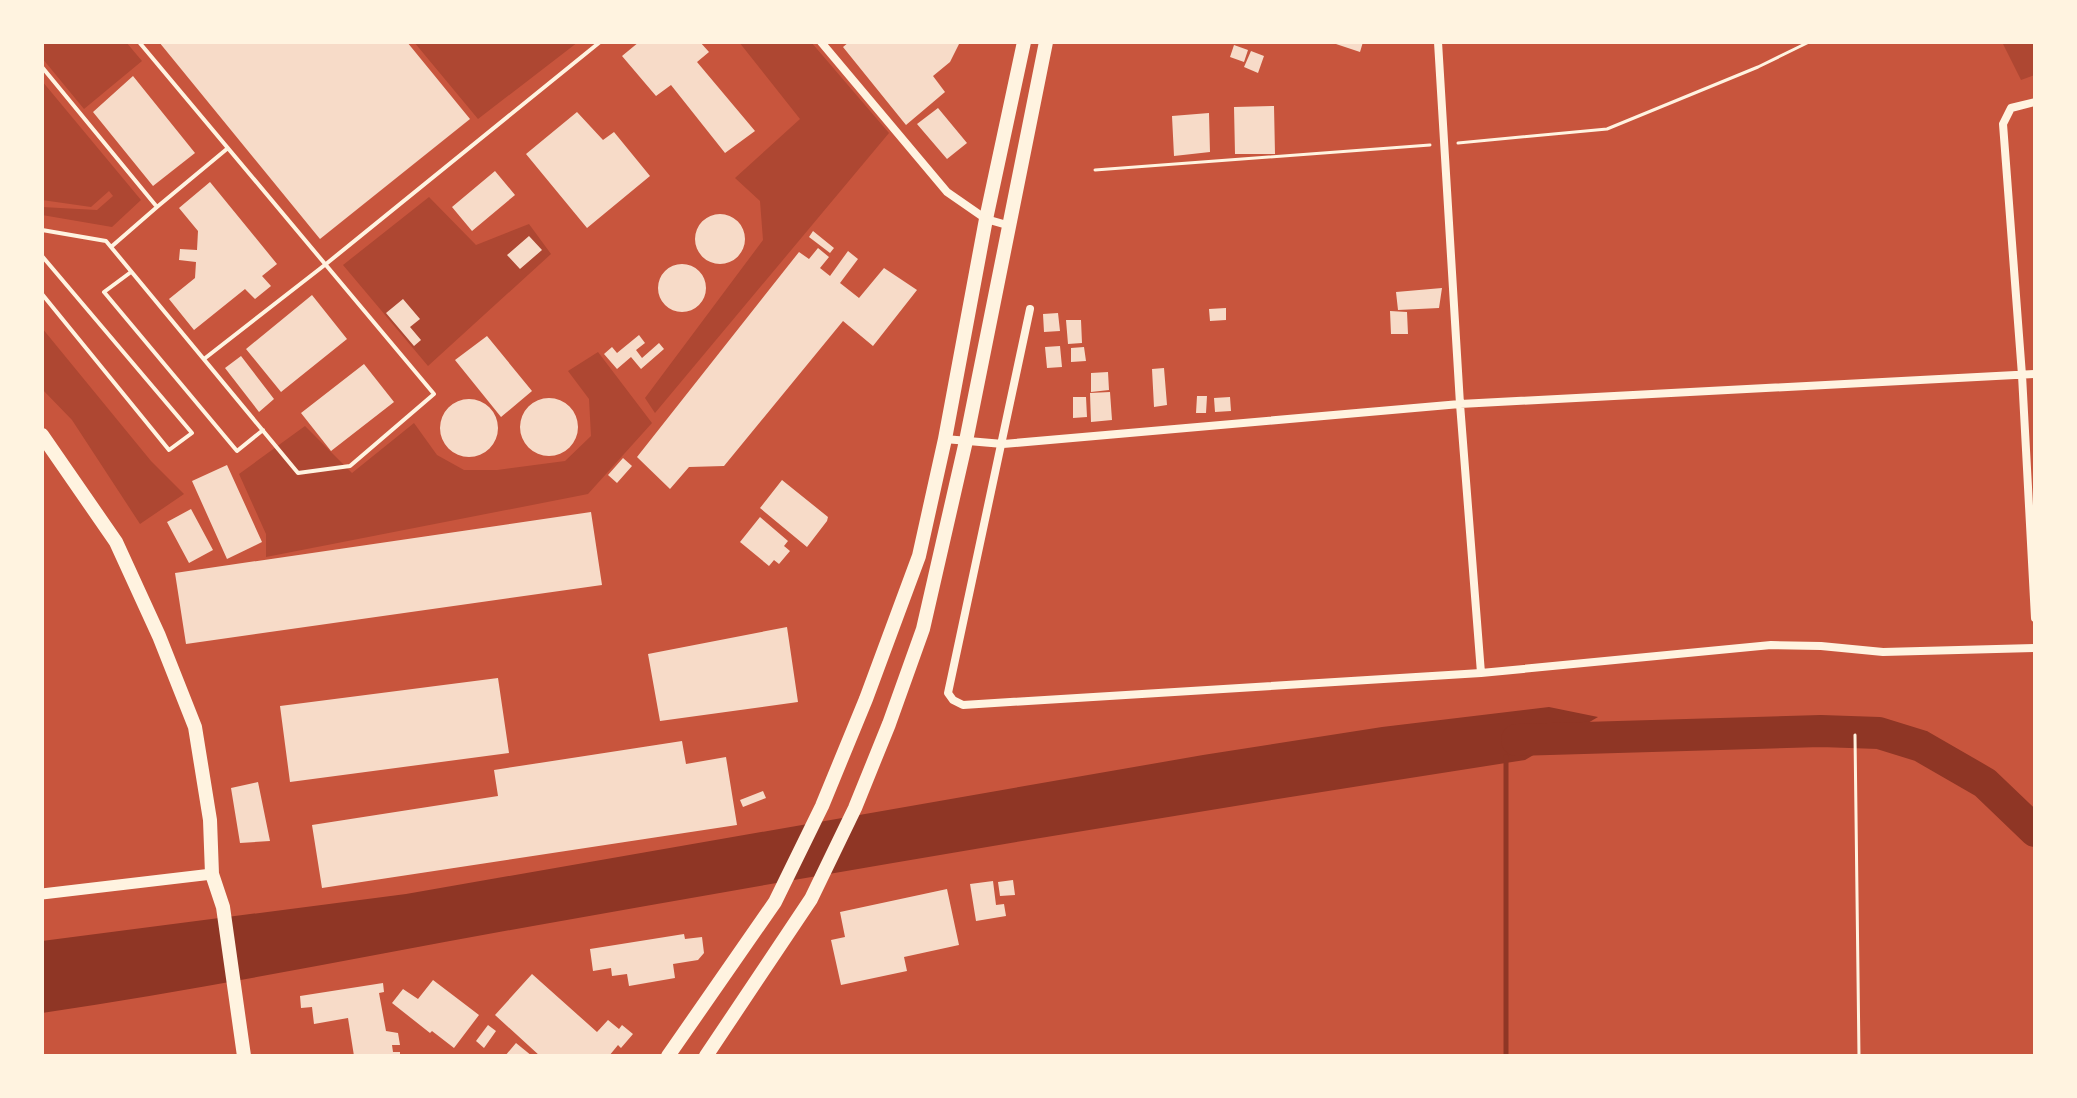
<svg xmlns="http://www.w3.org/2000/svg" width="2077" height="1098" font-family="'DM Sans',sans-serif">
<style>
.green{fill:#ae4732}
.water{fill:#8f3625}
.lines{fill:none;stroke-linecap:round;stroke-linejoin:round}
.stream{stroke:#8f3625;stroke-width:5}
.river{stroke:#8f3625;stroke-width:32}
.building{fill:#f7dbc8}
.path{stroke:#fff3e0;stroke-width:3}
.service{stroke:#fff3e0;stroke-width:4}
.minor{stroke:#fff3e0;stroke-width:8}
.tertiary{stroke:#fff3e0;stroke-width:11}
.primary{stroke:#fff3e0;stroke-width:14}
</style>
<rect width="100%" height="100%" fill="#c8553d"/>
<path class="green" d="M42,42h84l16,19 -58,48 -42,-51z
M414,42h164l-100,77z
M739,42h72l78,91 -234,280 -10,-15 118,-158 -3,-39 -25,-23 65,-59z
M2002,42h33v33l-14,5z
M42,81l99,119 -29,27 -70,-12v-8l55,3 16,-14 -4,-5 -18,16 -49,-7z
M429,197l47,48 53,-21 22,30 -123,112 -85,-101z
M42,328l109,133 33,33 -44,30 -68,-104 -30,-31z
M598,352l54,71 -64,71 -322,63v-23l-27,-60 66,-48 47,47 62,-50 23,32 27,15h33l68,-9 26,-25 -2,-37 -21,-28z"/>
<path class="water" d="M1549,707l49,10 -73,43c-331,51 -662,107 -992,166 -164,29 -326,63 -491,87v-72l364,-47 797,-139 179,-28z"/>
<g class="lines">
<path class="stream" d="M1506,757v299"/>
<path class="river" d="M1517,740l304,-9 58,2 42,13 64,37 50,48"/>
</g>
<path class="building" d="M159,42h248l63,77 -150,120z
M639,42h61l9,10 -12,10 58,69 -30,22 -54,-68 -15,11 -34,-40z
M849,42h111l-10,20 -17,14 12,16 -39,33 -63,-78z
M1330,42h33l-3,10z
M1234,45l14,5 -4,12 -14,-5z
M1251,51l13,5 -6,17 -14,-6z
M133,76l62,77 -42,33 -60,-74z
M1274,106l1,48h-40l-1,-47z
M938,108l29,35 -20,16 -30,-35z
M577,112l26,28 11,-8 36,44 -63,52 -61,-74z
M1209,113l1,39 -36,4 -2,-40z
M495,171l20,24 -43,36 -20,-24z
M210,182l67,82 -15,12 9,10 -16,13 -10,-10 -51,41 -25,-31 26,-21 1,-16 -17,-2 1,-11 17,1 1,-19 -19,-23z
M695 239a25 25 0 1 1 50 0a25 25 0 1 1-50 0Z
M813,231l21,17 -4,5 -21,-16z
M529,236l13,14 -22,19 -13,-14z
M818,248l11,9 -9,11 10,8 18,-25 10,8 -18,24 19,15 25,-30 33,22 -44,56 -30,-25 -119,145 -35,1 -19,22 -33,-32 162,-205 10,7z
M658 288a24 24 0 1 1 48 0a24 24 0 1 1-48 0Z
M1442,288l-3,20 -41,2 -2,-18z
M312,295l35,44 -66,53 -35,-43z
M403,299l17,20 -10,8 11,13 -7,6 -28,-33z
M1226,308v12l-16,1 -1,-12z
M1390,311l17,1 1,22h-17z
M1058,313l2,18 -16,1 -1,-18z
M1066,320h15l1,23 -14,1z
M639,335l6,8 -9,7 6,8 17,-15 5,6 -23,20 -10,-12 -14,12 -13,-15 8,-7 5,6z
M487,336l45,55 -31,26 -46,-57z
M1060,346l2,21 -15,1 -2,-21z
M1084,347l2,14 -15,1v-14z
M241,356l33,43 -15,13 -34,-44z
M364,364l30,38 -63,49 -30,-38z
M1164,368l3,37 -13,2 -2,-38z
M1108,372l1,18 -18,2v-19z
M1110,392l2,28 -21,2 -1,-29z
M1197,396h10l-1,17h-10z
M1073,397h13l1,20 -14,1z
M1230,397l1,14 -16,1 -1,-14z
M520 427a29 29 0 1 1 58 0a29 29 0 1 1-58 0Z
M440 428a29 29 0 1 1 58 0a29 29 0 1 1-58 0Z
M623,458l9,8 -15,17 -9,-8z
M227,465l35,77 -35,17 -35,-78z
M782,480l46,37 -1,4 -20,26 -47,-39z
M191,509l22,41 -24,13 -22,-41z
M591,512l11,73 -416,59 -11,-71z
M760,517l28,24 -4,5 6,5 -11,13 -5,-4 -5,6 -29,-24z
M787,627l11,75 -138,19 -12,-67z
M498,678l11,75 -219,29 -10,-76z
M682,741l4,23 40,-7 11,68 -415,63 -10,-63 186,-29 -4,-26z
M258,782l12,59 -30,2 -9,-55z
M763,791l3,7 -23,9 -3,-7z
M1013,880l2,15 -15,1 -2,-14z
M993,881l3,24 8,-1 2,12 -30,5 -6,-37z
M947,889l12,56 -55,12 3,14 -66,14 -10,-45 14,-3 -5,-25z
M684,934l1,5 17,-2 2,16 -6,7 -25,4 2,14 -46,8 -2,-12 -15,2 -1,-8 -18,3 -3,-22z
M532,974l65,58 11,-12 11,9 3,-4 11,9 -12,14 -3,-3 -9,11h-69l-45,-41z
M433,980l46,35 -25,33 -22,-17 -2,2 -38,-30 11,-14 15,10z
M383,983l1,9 -5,1 7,38 12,2 2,12h-8l1,7h7v4h-46l-6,-38 -34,6 -2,-17 -11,1 -1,-12z
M488,1025l8,6 -12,17 -8,-7z
M516,1043l16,13h-27z"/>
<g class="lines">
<path class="path" d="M1458,143l149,-14 151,-62 51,-25
M1095,170l335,-25
M1855,735l4,321"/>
<path class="service" d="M42,67l115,140 -46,40
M157,207l71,-59
M42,230l64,11 192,232 52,-7 84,-72 -295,-352
M42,256l150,177 -23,17 -127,-156
M131,272l-27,20 133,159 26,-21
M204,359l122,-95 274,-222"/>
<path class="minor" d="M821,42l126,150 39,27 21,6
M1438,42l22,362 21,269
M2035,102l-24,6 -8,16 19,251 13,243
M1030,309l-82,384 5,7 10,5 518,-32 290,-28 50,1 62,6 152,-4
M945,439l58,5 457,-40 575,-30"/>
<path class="tertiary" d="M42,894l170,-20"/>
<path class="primary" d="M42,435l74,107 43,94 36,91 15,93 2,54 11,33 21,149
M668,1056l107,-154 47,-96 44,-107 53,-143 26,-117 41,-220 38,-177
M706,1056l105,-157 44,-91 34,-84 34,-95 43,-188 80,-399"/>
</g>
<rect width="2077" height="1098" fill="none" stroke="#fff3e0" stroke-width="88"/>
</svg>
